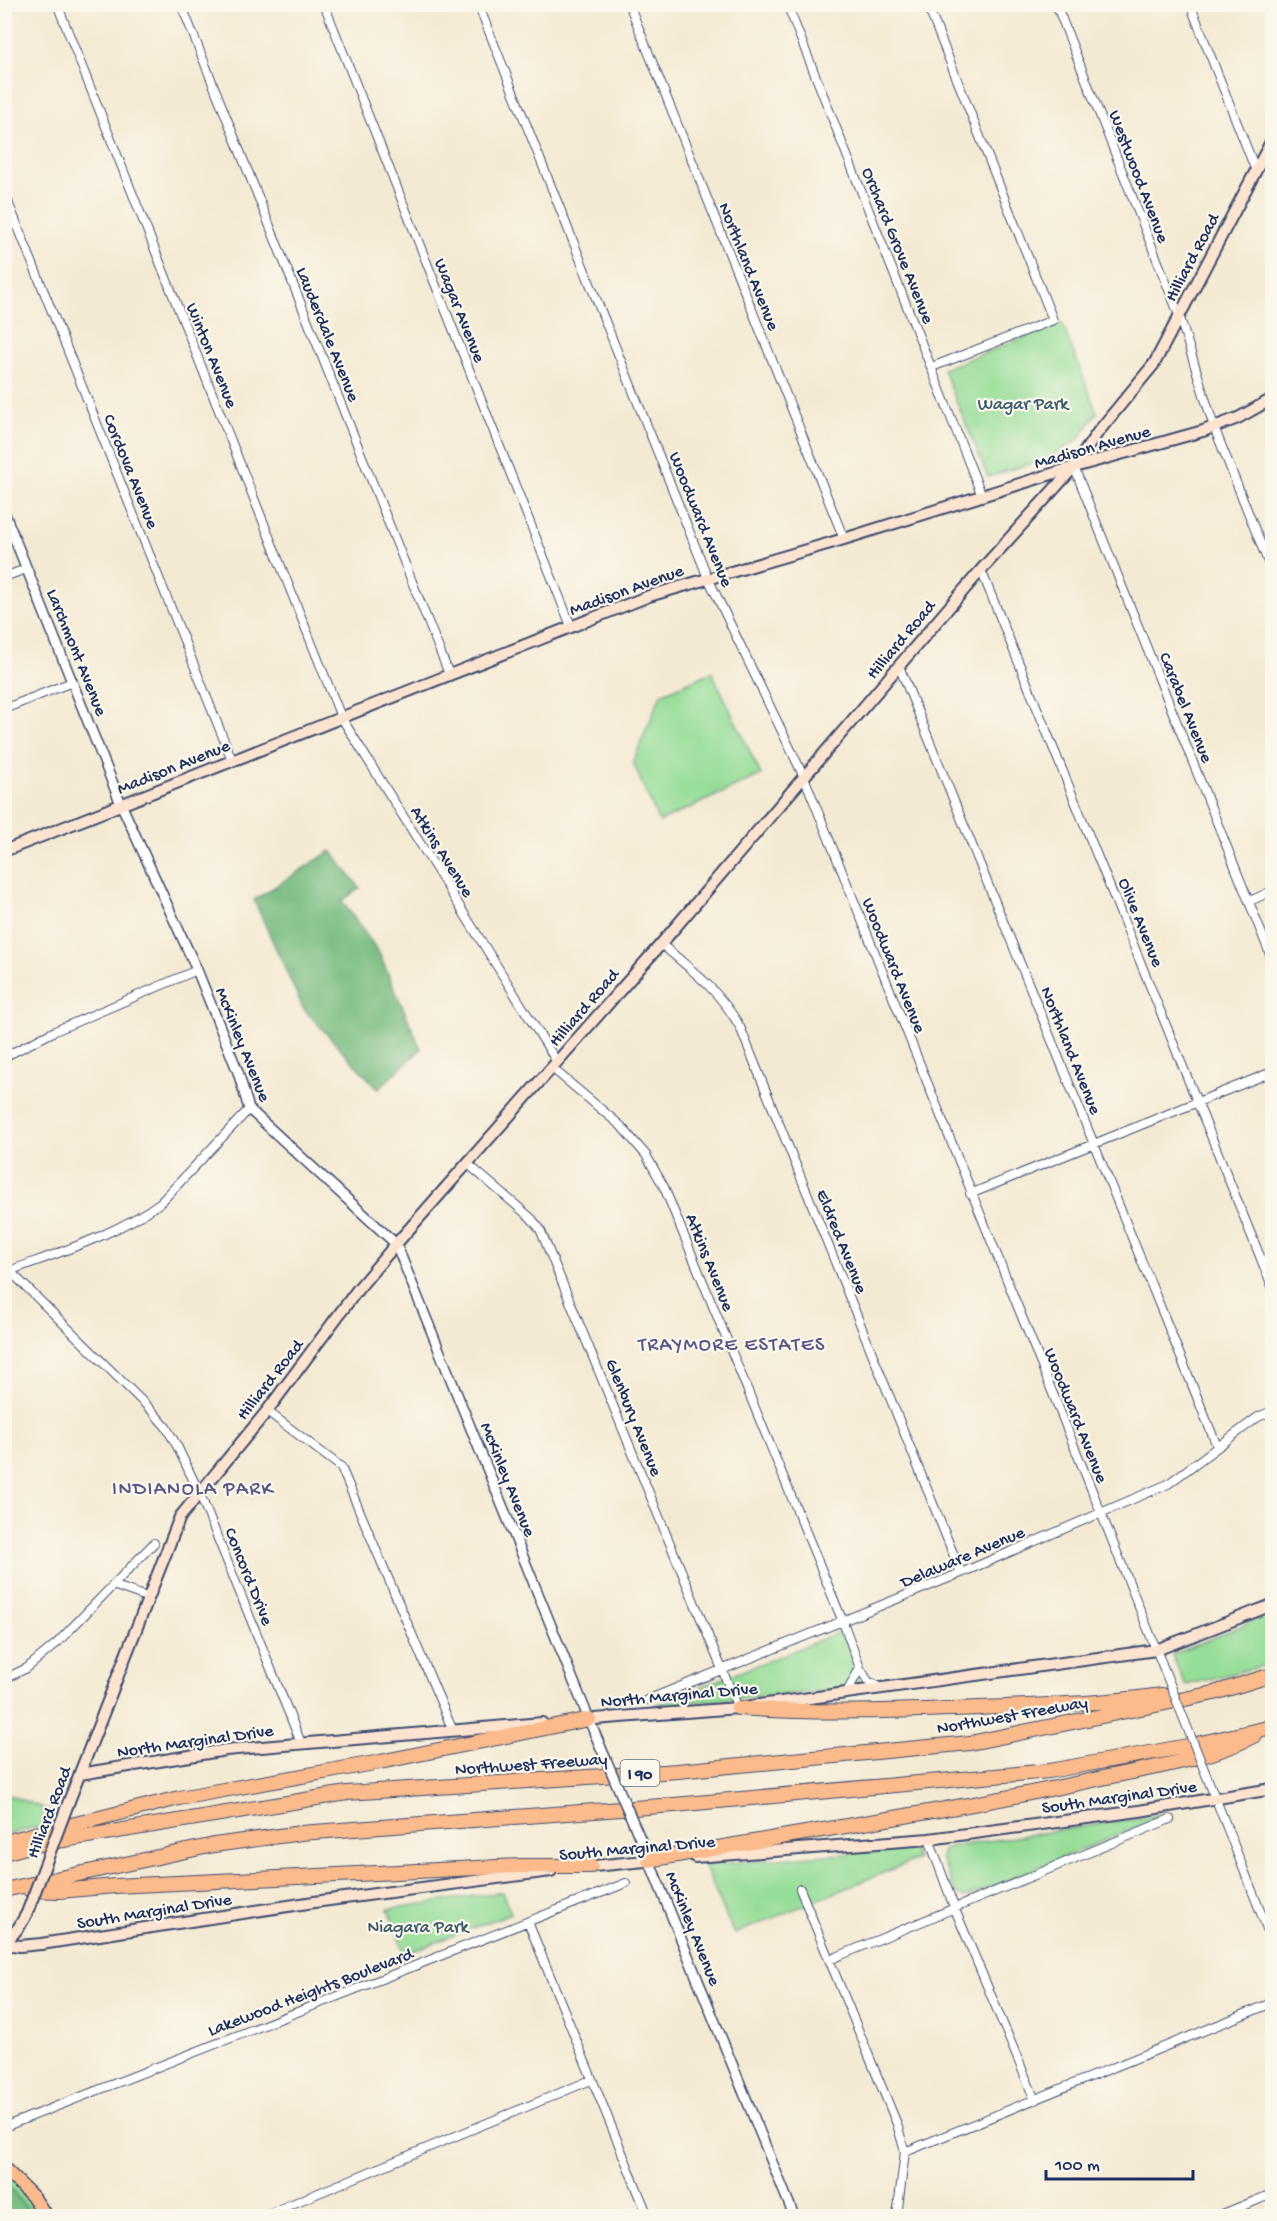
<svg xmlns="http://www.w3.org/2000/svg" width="1277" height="2221" font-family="'Gochi Hand',sans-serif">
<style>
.green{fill:#96dd97;stroke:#58867a;stroke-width:1.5}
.forest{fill:#78bc80;stroke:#4a766f;stroke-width:1.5}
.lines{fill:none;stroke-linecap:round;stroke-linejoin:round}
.minor-casing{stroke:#3c4b70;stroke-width:10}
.tertiary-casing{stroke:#3c4b70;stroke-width:12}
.secondary-casing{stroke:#3c4b70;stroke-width:14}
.primary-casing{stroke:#3c4b70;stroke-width:15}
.motorway-casing{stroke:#3c4b70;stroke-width:16}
.minor{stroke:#fff;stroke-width:8}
.tertiary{stroke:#fff;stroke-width:9}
.secondary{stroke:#fde4d1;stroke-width:10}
.primary{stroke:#fbbb8c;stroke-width:12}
.motorway{stroke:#fbbb8c;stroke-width:14}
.minor-bridge-casing{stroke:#3c4b70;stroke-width:10;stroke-linecap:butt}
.tertiary-bridge-casing{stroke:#3c4b70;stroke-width:12;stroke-linecap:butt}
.secondary-bridge-casing{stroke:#3c4b70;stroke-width:14;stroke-linecap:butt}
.minor-bridge{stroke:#fff;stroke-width:8}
.tertiary-bridge{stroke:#fff;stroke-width:9}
.secondary-bridge{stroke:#fde4d1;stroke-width:10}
.labels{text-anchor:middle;stroke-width:4.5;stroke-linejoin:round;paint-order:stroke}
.shield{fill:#fbf7ec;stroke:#5e6b89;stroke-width:1.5}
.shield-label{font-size:16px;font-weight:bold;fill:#1b2f5e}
.street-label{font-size:18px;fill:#1b2f5e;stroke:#fbf7ec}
.park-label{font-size:18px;fill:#3a5a6c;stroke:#fbf7ec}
.neighbourhood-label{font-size:20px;letter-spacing:1.5px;fill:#565988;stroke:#fbf7ec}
</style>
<rect width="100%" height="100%" fill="#fbf7ec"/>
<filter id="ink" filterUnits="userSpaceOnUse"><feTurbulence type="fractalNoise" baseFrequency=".0167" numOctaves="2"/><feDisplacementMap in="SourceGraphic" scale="12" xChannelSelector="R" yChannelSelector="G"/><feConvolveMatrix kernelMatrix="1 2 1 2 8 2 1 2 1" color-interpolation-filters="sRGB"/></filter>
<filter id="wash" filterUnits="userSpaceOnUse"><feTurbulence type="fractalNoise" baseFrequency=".008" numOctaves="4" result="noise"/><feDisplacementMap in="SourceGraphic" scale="24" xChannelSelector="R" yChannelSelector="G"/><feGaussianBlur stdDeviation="1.35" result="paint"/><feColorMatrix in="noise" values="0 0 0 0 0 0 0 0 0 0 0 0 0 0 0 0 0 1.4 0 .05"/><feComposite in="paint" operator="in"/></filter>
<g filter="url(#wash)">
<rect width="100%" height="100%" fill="#f4ead3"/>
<path class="green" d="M1062,323l35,90 -20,28 -29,17 -60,19 -45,-108z
M712,672l49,103 -102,47 -26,-60 28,-68z
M1272,1613v51l-87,21 -13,-30z
M843,1631l19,47 -4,10 -205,18z
M4,1793l54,21 -3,9 -50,12z
M1159,1815l3,2 -198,81 -8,-5 -15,-35 2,-8 6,-3z
M912,1848l5,11 -183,75 -30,-69z
M502,1892l9,21 -106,41 -17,-45z
M4,2166l43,50h-42z"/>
<path class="forest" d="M331,851l29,37 -18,13 36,50 43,98 -43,40 -75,-81 -49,-108z
M5,2182l26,31 2,3h-28z"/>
</g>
<g filter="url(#ink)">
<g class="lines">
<g class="minor-casing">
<path id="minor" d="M57,4l284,713 216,345
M181,4l268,670
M324,4l247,622
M478,4l230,574 96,199 358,887
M629,4l215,535
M787,4l195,492
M927,4l126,316 -121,47
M1056,4l123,311 35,112 58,145
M1190,4l66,167
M4,192l228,568
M1074,467l198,492
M981,570l291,716
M4,577l22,-8
M899,666l318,780
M4,709l68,-27
M1250,901l22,-10
M661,944c32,27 58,46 79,83l221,546
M4,1057l51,-26 142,-61
M552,1068l69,58 25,29 18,32 179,435 17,46 8,13 14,7
M468,1164l63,54 9,11 198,479
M970,1194l302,-122
M10,1271l143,141 13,15 11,19 22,46 102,251
M4,1273c50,-19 115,-39 157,-71l88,-93
M267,1411l74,56 112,264
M113,1585l36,13
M4,1679l23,-11 30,-25 97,-100
M847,1692l13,-24
M647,1700l314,-127 207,-89 90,-67 14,-6
M1207,1777l65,164
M929,1839l25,68 81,193
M800,1889l97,235 8,28 -8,64
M528,1922l120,294
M829,1960l341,-141
M4,2127l622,-244
M905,2152l367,-149
M263,2216l328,-136
M1218,2216l54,-22"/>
</g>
<g class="tertiary-casing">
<path id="tertiary" d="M4,512l117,292 76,166 41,102 11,37 147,135 199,490
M642,1843l152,373"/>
</g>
<g class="secondary-casing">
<path id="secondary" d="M4,851l645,-255 195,-57 230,-72 129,-36 35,-13 34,-19
M581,1720l157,-12 418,-58 116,-45
M80,1774l146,-24 316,-27
M69,1801l111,-284 87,-106 91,-122 38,-45 265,-300 320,-374 93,-103 24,-35 56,-68 118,-224
M695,1857l234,-18 210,-28 133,-22
M584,1867l71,-7
M5,1944l15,2 21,-2 273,-42 237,-31
M4,1945l15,-18"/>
</g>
<g class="primary-casing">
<path id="primary" d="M4,2168l30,30 12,18"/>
</g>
<g class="motorway-casing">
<path id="motorway" d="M738,1708c80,6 161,3 242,0 61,-3 121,-4 182,-13
M4,1842l175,-44 201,-36 209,-43
M4,1853l29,-8 314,-52 331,-22 292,-28 244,-50 58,-18
M649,1860c148,-27 297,-48 444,-80 54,-12 114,-19 162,-45
M4,1890l210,-45 87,-12 373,-28 375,-34 139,-25 84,-19
M30,1890l29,1 56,-5 404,-20h72"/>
</g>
<use href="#minor" class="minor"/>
<use href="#tertiary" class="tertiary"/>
<use href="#secondary" class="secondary"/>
<use href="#primary" class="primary"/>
<use href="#motorway" class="motorway"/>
<g class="minor-bridge-casing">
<path id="minor-bridge" d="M1162,1664l45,113"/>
</g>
<g class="tertiary-bridge-casing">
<path id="tertiary-bridge" d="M595,1734l47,109"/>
</g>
<g class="secondary-bridge-casing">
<path id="secondary-bridge" d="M19,1927l8,-14 42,-112"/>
</g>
<use href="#minor-bridge" class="minor-bridge"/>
<use href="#tertiary-bridge" class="tertiary-bridge"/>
<use href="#secondary-bridge" class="secondary-bridge"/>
</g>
</g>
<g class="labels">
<rect class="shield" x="620.5" y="1760" width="39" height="26" rx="4.5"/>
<g class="shield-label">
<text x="640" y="1779">I 90</text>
</g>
<g class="street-label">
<text transform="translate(1140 176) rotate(69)" y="6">Westwood Avenue</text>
<text transform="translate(899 245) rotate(68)" y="6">Orchard Grove Avenue</text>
<text transform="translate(1191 257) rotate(-62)" y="6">Hilliard Road</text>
<text transform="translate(750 266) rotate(68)" y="6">Northland Avenue</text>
<text transform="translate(461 310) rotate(68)" y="6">Wagar Avenue</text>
<text transform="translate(329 334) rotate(68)" y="6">Lauderdale Avenue</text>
<text transform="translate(213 355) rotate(68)" y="6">Winton Avenue</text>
<text transform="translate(1092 446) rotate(-16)" y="6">Madison Avenue</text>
<text transform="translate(132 471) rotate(68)" y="6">Cordova Avenue</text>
<text transform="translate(702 519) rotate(68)" y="6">Woodward Avenue</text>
<text transform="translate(626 589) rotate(-20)" y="6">Madison Avenue</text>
<text transform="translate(900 639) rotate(-50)" y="6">Hilliard Road</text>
<text transform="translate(78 652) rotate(68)" y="6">Larchmont Avenue</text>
<text transform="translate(1187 707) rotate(68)" y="6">Carabel Avenue</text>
<text transform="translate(173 766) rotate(-22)" y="6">Madison Avenue</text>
<text transform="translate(443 851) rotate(58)" y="6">Atkins Avenue</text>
<text transform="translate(1142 922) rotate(68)" y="6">Olive Avenue</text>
<text transform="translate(895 965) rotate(68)" y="6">Woodward Avenue</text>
<text transform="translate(583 1007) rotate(-49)" y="6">Hilliard Road</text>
<text transform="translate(244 1044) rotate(68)" y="6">McKinley Avenue</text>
<text transform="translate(1072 1050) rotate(68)" y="6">Northland Avenue</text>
<text transform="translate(843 1241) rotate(68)" y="6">Eldred Avenue</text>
<text transform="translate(711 1262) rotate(68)" y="6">Atkins Avenue</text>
<text transform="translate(269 1379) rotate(-52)" y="6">Hilliard Road</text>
<text transform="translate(1077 1415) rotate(68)" y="6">Woodward Avenue</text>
<text transform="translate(635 1417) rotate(68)" y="6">Glenbury Avenue</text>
<text transform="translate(509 1479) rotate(68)" y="6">McKinley Avenue</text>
<text transform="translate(962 1556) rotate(-23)" y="6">Delaware Avenue</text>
<text transform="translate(250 1576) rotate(68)" y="6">Concord Drive</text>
<text transform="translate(679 1694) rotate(-5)" y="6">North Marginal Drive</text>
<text transform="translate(1012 1714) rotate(-10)" y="6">Northwest Freeway</text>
<text transform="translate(195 1740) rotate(-8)" y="6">North Marginal Drive</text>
<text transform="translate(531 1763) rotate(-4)" y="6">Northwest Freeway</text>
<text transform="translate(1119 1796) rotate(-8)" y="6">South Marginal Drive</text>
<text transform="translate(48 1812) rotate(-69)" y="6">Hilliard Road</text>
<text transform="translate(637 1847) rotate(-5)" y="6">South Marginal Drive</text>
<text transform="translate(154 1910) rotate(-9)" y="6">South Marginal Drive</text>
<text transform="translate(694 1928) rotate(68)" y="6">McKinley Avenue</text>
<text transform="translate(310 1991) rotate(-21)" y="6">Lakewood Heights Boulevard</text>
</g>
<g class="park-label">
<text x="1023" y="409">Wagar Park</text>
<text x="418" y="1932">Niagara Park</text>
</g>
<g class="neighbourhood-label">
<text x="732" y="1350">TRAYMORE ESTATES</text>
<text x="193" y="1494">INDIANOLA PARK</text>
</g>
</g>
<rect width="1277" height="2221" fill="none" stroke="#fbf7ec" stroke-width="24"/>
<path d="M1046 2170v9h147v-9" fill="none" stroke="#1b2f5e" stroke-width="3"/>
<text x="1055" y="2170" font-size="18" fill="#1b2f5e" stroke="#fbf7ec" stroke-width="4.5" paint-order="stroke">100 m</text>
</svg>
